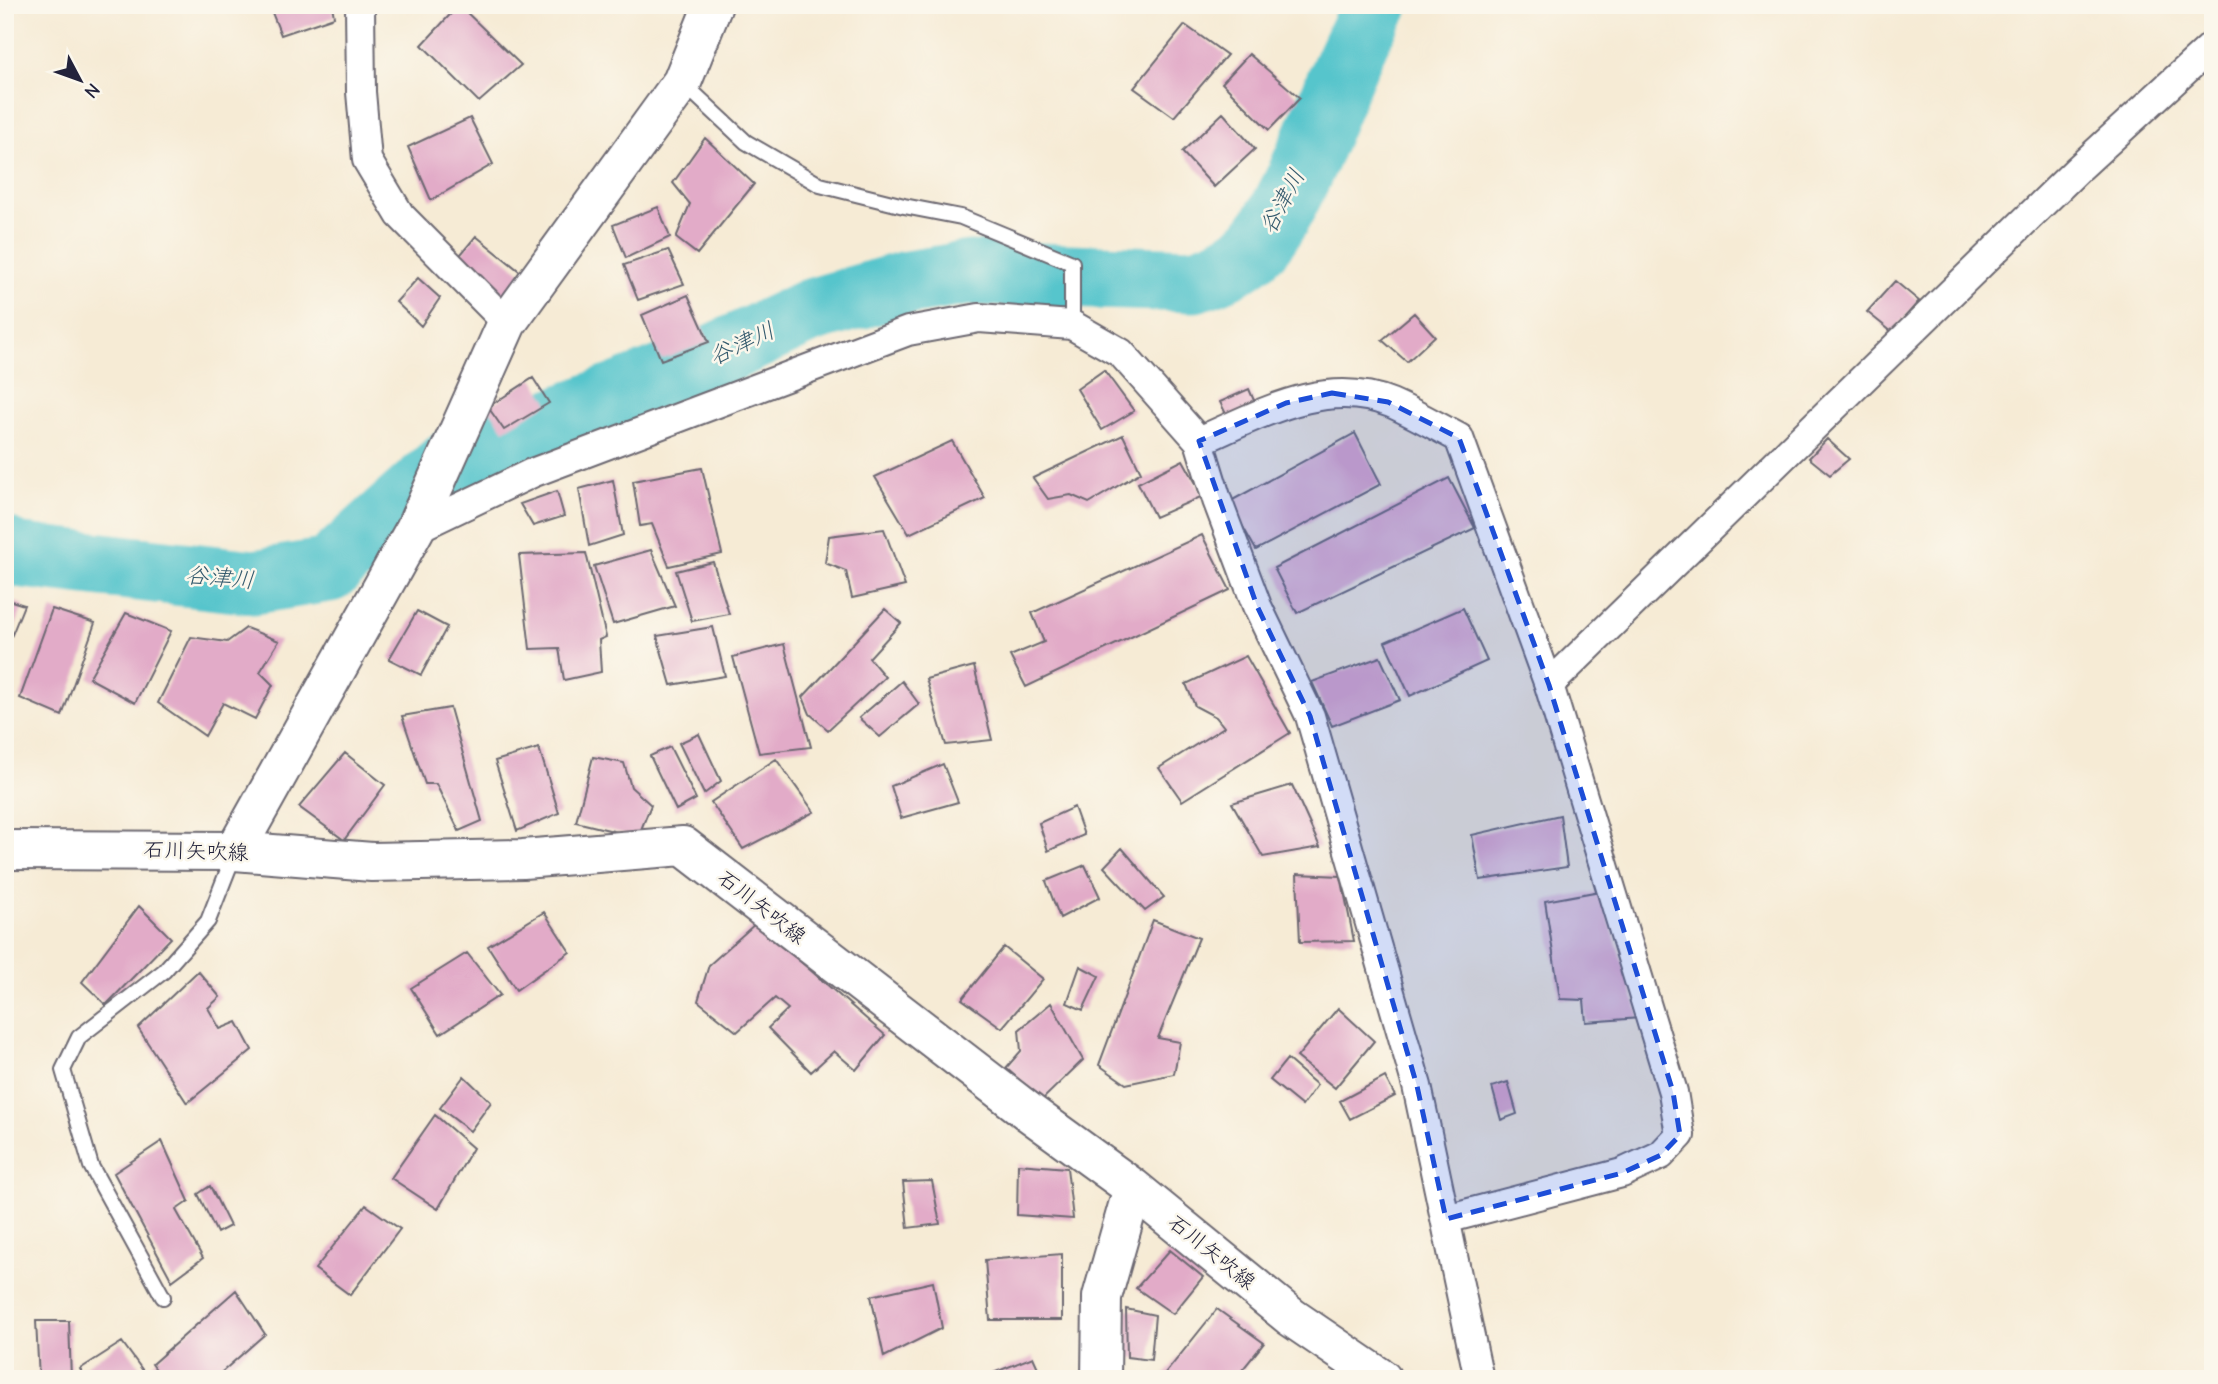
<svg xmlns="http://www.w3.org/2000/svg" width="2218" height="1384" font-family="'Comic Neue','Klee One',sans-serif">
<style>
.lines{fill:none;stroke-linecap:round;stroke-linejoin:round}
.river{stroke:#57c5cc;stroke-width:65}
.building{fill:#e2abc8}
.lane-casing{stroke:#6c6871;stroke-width:18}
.street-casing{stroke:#6c6871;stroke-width:32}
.secondary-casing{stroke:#6c6871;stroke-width:42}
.lane{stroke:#fff;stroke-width:14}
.street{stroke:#fff;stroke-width:28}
.secondary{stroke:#fff;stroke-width:38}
.marked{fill:#1d4ed8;fill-opacity:0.2;stroke:#1d4ed8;stroke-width:5;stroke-dasharray:14 9;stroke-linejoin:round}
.labels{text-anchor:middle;stroke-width:5;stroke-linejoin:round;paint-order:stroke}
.street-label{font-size:21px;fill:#22223b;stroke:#fbf7ec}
.water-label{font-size:23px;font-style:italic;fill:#355b6e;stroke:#fbf7ec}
</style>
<rect width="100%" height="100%" fill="#fbf7ec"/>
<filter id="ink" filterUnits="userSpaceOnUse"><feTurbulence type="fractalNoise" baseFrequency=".0143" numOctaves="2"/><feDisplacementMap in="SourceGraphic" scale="14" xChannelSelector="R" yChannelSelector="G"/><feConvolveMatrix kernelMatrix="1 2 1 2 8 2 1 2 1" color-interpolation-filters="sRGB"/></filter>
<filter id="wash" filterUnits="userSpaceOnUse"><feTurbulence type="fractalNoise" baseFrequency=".00686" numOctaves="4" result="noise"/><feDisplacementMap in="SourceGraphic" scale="28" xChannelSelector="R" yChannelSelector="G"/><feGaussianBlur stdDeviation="1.57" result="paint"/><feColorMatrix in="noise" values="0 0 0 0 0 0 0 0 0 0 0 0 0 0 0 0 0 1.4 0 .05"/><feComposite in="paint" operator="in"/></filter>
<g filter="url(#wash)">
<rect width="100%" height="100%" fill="#f6ebd5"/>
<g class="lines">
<path class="river" d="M5,549l9,6 240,27 75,-12 120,-108 260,-103 101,-48 97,-28 62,-10 225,7c24,-7 48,-18 65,-36 16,-19 27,-42 38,-64 27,-58 46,-120 79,-175"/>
</g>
<g id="blocks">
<path class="building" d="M269,5h63l2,12 -53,18z
M459,5l62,60 -42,37 -57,-57z
M1185,25l42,30 -53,62 -40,-29z
M1249,54l51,44 -31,32 -47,-47z
M1223,113l32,36 -41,38 -32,-35z
M470,118l23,46 -62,36 -23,-53z
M705,138l49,46 -57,70 -21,-16 14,-34 -17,-21z
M658,207l12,30 -44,21 -13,-33z
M476,236l47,38 -19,26 -48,-40z
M668,250l16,34 -46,16 -14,-35z
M418,278l22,20 -19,28 -25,-24z
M1895,281l24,20 -27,31 -25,-20z
M688,295l21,47 -48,18 -19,-45z
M1414,313l21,23 -28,26 -25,-22z
M1104,370l30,41 -32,19 -25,-41z
M533,378l16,25 -45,27 -16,-23z
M1249,389l7,16 -27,15 -9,-18z
M1355,433l26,51 -125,66 -27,-48z
M1123,435l18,37 -52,31 -18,-8 -23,4 -15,-21z
M1827,439l22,20 -19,16 -21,-17z
M952,441l33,57 -76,36 -34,-57z
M1183,460l20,36 -48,21 -17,-34z
M702,468l20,86 -53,12 -17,-42 -12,2 -7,-45z
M1449,478l26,50 -178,85 -23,-45z
M613,480l10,55 -34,11 -10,-57z
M557,491l7,25 -31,10 -13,-22z
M884,529l21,57 -53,12 -6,-27 -21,-8 4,-27z
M1202,535l28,55 -204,97 -16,-31 34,-14 -12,-29z
M651,550l24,56 -62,18 -19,-58z
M586,553l20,84 -7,3 2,32 -37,8 -5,-32 -29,1 -11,-94z
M713,562l16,52 -37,7 -16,-50z
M5,599l19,6 -19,47z
M1463,608l24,53 -77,35 -25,-54z
M52,609l43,14 -33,93 -42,-18z
M885,609l16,14 -32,35 16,19 -57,53 -18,-16 -7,-17z
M417,611l30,16 -26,48 -32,-16z
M126,613l45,18 -36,72 -46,-25z
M713,627l12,49 -54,9 -14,-49z
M246,628l33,13 -19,31 13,13 -18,34 -32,-16 -18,33 -47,-33 33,-66 36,5z
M784,644l27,103 -52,6 -26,-96z
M1246,656l44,77 -108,68 -23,-33 65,-41 -8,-10 -21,-11 -9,-22z
M1380,657l20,43 -68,26 -20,-44z
M974,666l18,74 -46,5 -20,-66z
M902,681l17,23 -39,33 -21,-19z
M450,708l32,113 -23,10 -23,-47h-11l-23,-68z
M699,734l22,47 -17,13 -25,-51z
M670,747l26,52 -20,11 -26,-54z
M539,748l20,65 -42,18 -22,-70z
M345,753l40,32 -41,55 -45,-33z
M593,757l31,6 7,24 20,18 -13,32 -62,-15z
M776,759l38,53 -71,37 -32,-47z
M943,764l15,38 -57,16 -10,-32z
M1292,785l28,62 -57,10 -31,-54z
M1074,807l10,28 -36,16 -9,-28z
M1560,815l7,52 -87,13 -8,-45z
M1122,848l42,49 -19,14 -41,-44z
M1085,865l15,32 -40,21 -14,-37z
M1297,874l44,2 13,65 -54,1z
M1600,891l40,127 -54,4 -2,-22 -24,-1 -15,-98z
M139,906l32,32 -65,67 -24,-23z
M544,912l26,40 -54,38 -28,-44z
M1153,920l46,18 -41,100 22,4 -6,32 -48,10 -27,-19z
M756,923l129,112 -29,35 -22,-19 -23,21 -43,-44 20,-19 -13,-11 -38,34 -39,-31 11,-36z
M1004,947l39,32 -41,49 -40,-29z
M467,953l33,42 -60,39 -29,-46z
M1080,966l19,10 -16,34 -16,-7z
M198,971l22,26 -12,11 12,21 17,-7 15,28 -65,53 -49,-75z
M1051,1003l32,57 -41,40 -36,-32 15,-17 -2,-21z
M1338,1008l36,33 -39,47 -38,-31z
M1287,1059l30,26 -15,21 -32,-26z
M464,1076l27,26 -21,29 -30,-23z
M1385,1077l10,19 -45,23 -10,-18z
M1508,1082l9,32 -16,6 -9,-33z
M435,1115l38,33 -35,61 -47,-31z
M162,1141l27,60 -13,9 27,48 -31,23 -58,-108z
M1018,1164l49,4 6,51 -56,-4z
M932,1181l8,43 -32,4 -5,-46z
M210,1186l20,40 -13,7 -19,-39z
M366,1205l34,24 -50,66 -35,-26z
M1170,1250l33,27 -30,37 -37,-26z
M1062,1254v66h-72l-5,-60z
M933,1282l9,46 -58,29 -13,-61z
M236,1290l29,44 -51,45h-51l-11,-15z
M1126,1309l29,6 -4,45 -24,-3z
M1217,1309l47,34 -29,36h-74z
M36,1321h33l2,58h-32z
M122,1342l27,37h-63l-6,-10z
M1033,1357l10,22h-54l-1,-4z"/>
</g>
</g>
<g filter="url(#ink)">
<use href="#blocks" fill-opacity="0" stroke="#6c6871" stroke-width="2"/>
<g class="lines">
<g class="lane-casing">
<path id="lane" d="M683,83l63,59 74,43 84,21 57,11 111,46v62
M163,1297l-72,-131 -28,-96 16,-33 85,-66 44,-50 27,-69"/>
</g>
<g class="street-casing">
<path id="street" d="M360,5l1,87 6,68 33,55 107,108
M1199,441c60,-26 126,-65 192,-38 23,10 45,23 68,35l90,247 124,407 7,43 -19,20 -39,18 -176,46
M415,529l117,-56 376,-142 71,-13 93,7 49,28 78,88 18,59 40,106 53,110 107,370 62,293
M1549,685l529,-516 135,-124"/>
</g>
<g class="secondary-casing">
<path id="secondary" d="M5,850l230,1 137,11 151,-3 160,-13 347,267 103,75 158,129 91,62
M235,851l180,-322 92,-206 175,-241 31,-77
M1101,1379l1,-82 31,-109"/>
</g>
<use href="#lane" class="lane"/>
<use href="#street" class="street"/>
<use href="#secondary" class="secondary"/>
</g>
</g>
<path class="marked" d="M1332,393l56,9 71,36 90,247 124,407 7,43 -19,20 -39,18 -176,46 -29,-133 -107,-370 -53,-110 -58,-165 87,-38z"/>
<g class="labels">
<g class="street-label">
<text transform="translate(196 851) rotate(2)" y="7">石川矢吹線</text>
<text transform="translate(762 907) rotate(38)" y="7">石川矢吹線</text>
<text transform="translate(1212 1252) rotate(39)" y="7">石川矢吹線</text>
</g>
<g class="water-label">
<text transform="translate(1282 201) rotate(-62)" y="8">谷津川</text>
<text transform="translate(742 343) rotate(-25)" y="8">谷津川</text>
<text transform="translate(220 577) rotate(5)" y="8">谷津川</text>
</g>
</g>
<rect width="2218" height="1384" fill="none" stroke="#fbf7ec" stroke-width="28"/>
<g transform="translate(80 80) rotate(131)" stroke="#fbf7ec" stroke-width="5" paint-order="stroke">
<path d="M0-5L12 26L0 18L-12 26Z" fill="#22223b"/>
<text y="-10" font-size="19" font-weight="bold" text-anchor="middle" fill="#22223b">N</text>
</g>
</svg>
